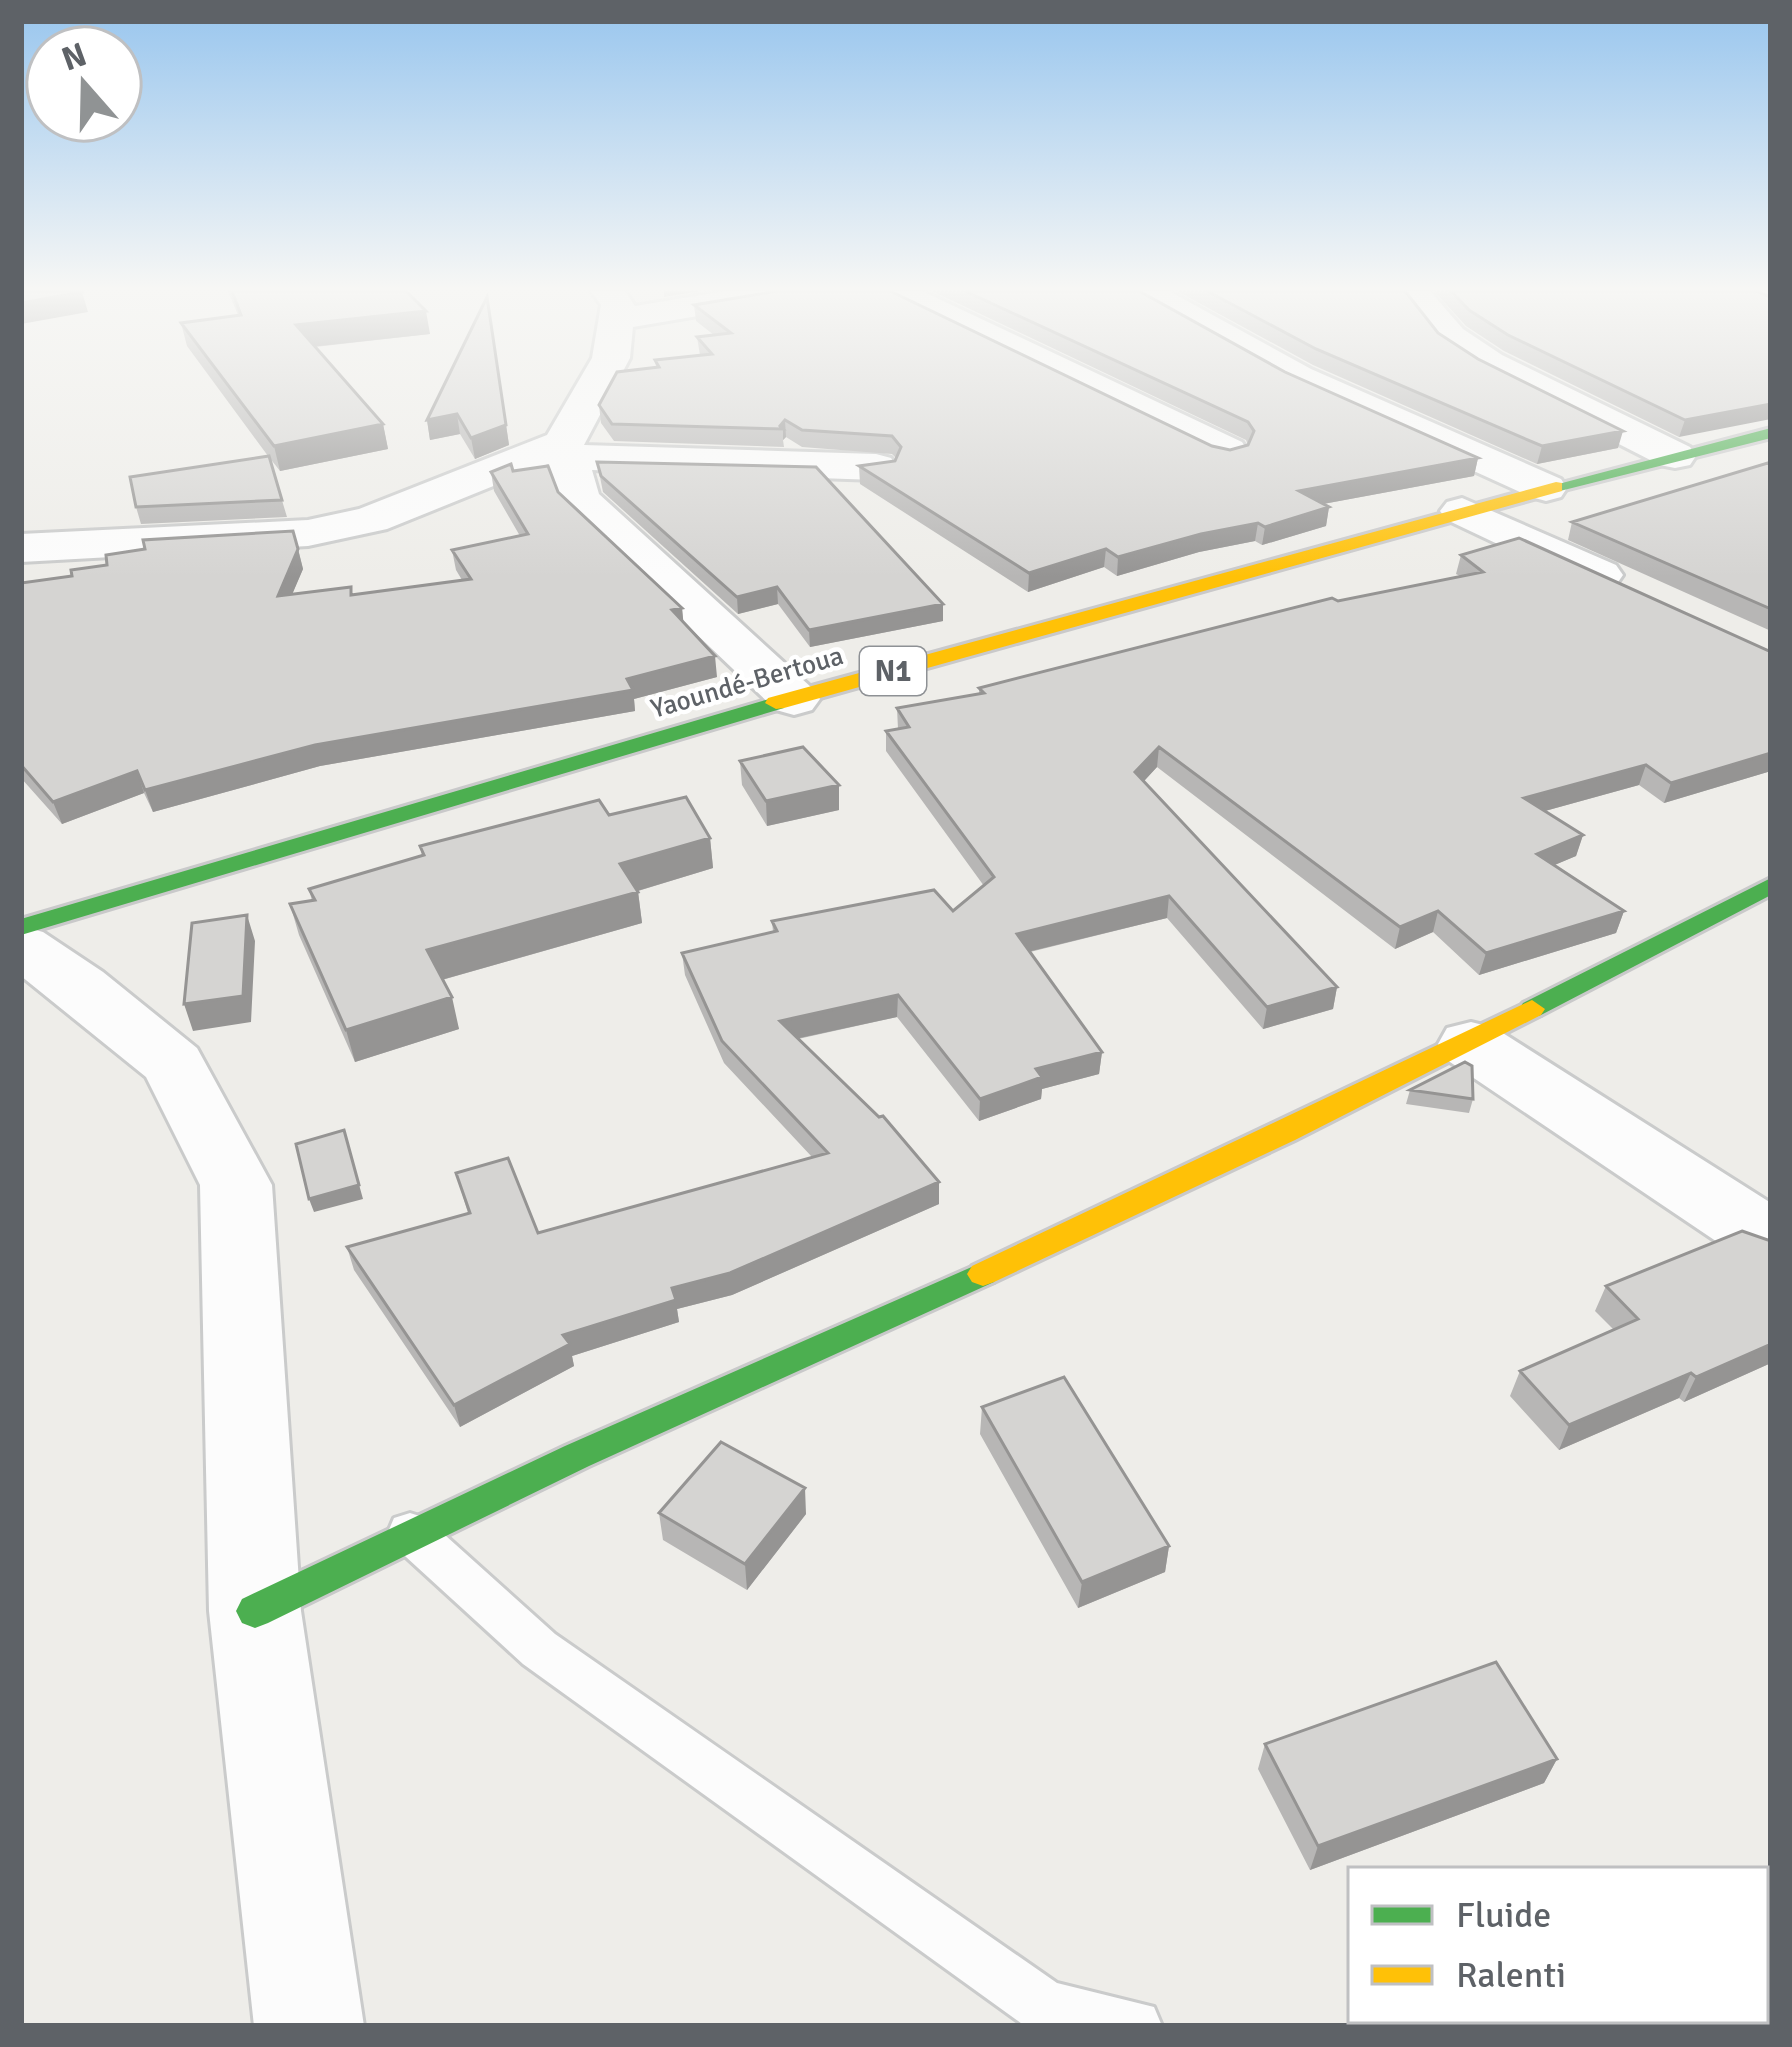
<svg xmlns="http://www.w3.org/2000/svg" width="1792" height="2047" font-family="Signika,sans-serif">
<style>
.lines{fill:none;stroke-linecap:round;stroke-linejoin:round}
.lane-casing{stroke:#cacbcb;stroke-width:6}
.street-casing{stroke:#cacbcb;stroke-width:6}
.fast-casing{stroke:#c9c9ca;stroke-width:6}
.slow-casing{stroke:#c9c9ca;stroke-width:6}
.lane{fill:#fcfcfc;fill-rule:evenodd}
.street{fill:#fcfcfc;fill-rule:evenodd}
.fast{fill:#4caf50;fill-rule:evenodd}
.slow{fill:#ffc107;fill-rule:evenodd}
.wall{fill:#b7b6b5}
.shaded-wall{fill:#959493}
.building{fill:#d5d4d2;stroke:#959493;stroke-width:3}
.labels{text-anchor:middle;stroke-width:9;stroke-linejoin:round;paint-order:stroke}
.far-street-label{font-size:27px;fill:#5e6267;stroke:#fff}
.shield{fill:#fff;stroke:#8e9195;stroke-width:3}
.shield-label{font-size:30px;font-weight:bold;fill:#5e6267}
</style>
<rect width="100%" height="100%" fill="#eeede9"/>
<g class="lines">
<g class="lane-casing">
<path id="lane" d="M410,1513l16,5 129,116 502,349 97,24 8,19h-137l-502,-362 -129,-118 -6,-14 6,-14z"/>
</g>
<g class="street-casing">
<path id="street" d="M591,291h34l10,15 91,-15h77l-5,7 -12,3 -153,26 -3,31 -46,87 292,9 15,4 6,9 -6,9 -15,4 -284,-10 7,24 213,194 8,11 -8,11 -18,5 -18,-5 -212,-202 -16,-44 -161,65 -79,17 -287,16v-28l287,-14 51,-11 188,-74 45,-77 9,-53z
M878,291h44l320,151 6,9 -6,9 -15,3 -15,-3 -329,-162z
M1127,291h42l142,78 250,110 6,9 -6,9 -15,4 -15,-4 -246,-112 -153,-87z
M1395,291h35l33,38 39,26 188,92 6,9 -6,9 -15,3 -15,-3 -184,-94 -39,-26z
M1738,291h33v16l-28,-9z
M1462,498l154,67 7,10 -7,10 -16,4 -16,-4 -137,-65 -7,-9 7,-9z
M21,926l22,6 60,40 94,76 75,137 29,426 63,415h-110l-45,-415 -9,-426 -54,-108 -125,-101z
M1471,1022l24,6 276,175v65l-27,-8 -297,-200 -9,-16 9,-16z"/>
</g>
<g class="fast-casing">
<path id="fast" d="M1771,428v10l-215,54 -9,-5z
M776,697l8,1v10l-763,227v-16z
M1771,878v17l-230,120 -9,3 -13,-9 4,-6z
M983,1262l11,4 5,8 -5,8 -405,184 -321,157 -13,5 -13,-5 -6,-12 6,-12 323,-153z"/>
</g>
<g class="slow-casing">
<path id="slow" d="M1556,482l6,1v8l-778,217 -8,1 -11,-6 3,-5z
M1532,1000l13,9 -4,6 -246,125 -301,142 -11,4 -11,-4 -5,-8 5,-8z"/>
</g>
<use href="#lane" class="lane"/>
<use href="#street" class="street"/>
<use href="#fast" class="fast"/>
<use href="#slow" class="slow"/>
</g>
<path class="wall" d="M228,291h178l24,43 -115,13 68,77 5,25 -108,22 -11,-14 18,60 -146,7 -5,-17 132,-51 -81,-110 -6,-23 57,-8z
M932,291h207l146,81 193,86 -4,18 -151,28 6,3 -3,19 -64,19 -7,-4 -56,11 -82,24 -13,-9 -76,25 -168,-108 -1,-18 36,-5 1,-3 -4,-4 -90,-7 -16,-10 -3,3 1,7 -170,-6 -13,-18 -2,-18 57,-38 -1,-7 45,-5 -3,-18 17,-2 -18,-14 -2,-16 518,141 18,4 18,-5 -2,-5z
M1177,291h228l33,42 180,115 -81,16 -224,-99z
M1434,291h322l-77,146 -175,-86 -38,-25z
M487,297l22,148 -34,14 -15,-25 -30,6 -3,-20z
M597,462l346,142v17l-133,26 -32,-43 -40,10 -135,-122z
M1771,462v169l-203,-91 4,-18z
M513,471l45,21 124,116 1,14 34,55 -83,22 1,12 -315,55 -167,46 -9,-19 -82,31 -41,-46v-195l277,-34 5,20 -11,25 60,1 110,-15 -6,-10 -4,-20 68,-14 -26,-45 -3,-19z
M1461,555l310,97v119l-107,32 -25,-18 -94,26 38,24 -7,21 -22,9 70,46 -8,22 -137,42 -46,-43 -38,17 -238,-182 -13,14 193,206 -4,22 -70,20 -96,-111 -137,34 72,100 -3,22 -57,15 -1,10 -62,22 -82,-104 -99,22 141,165 -207,91 -55,14 2,13 -107,34 2,10 -114,61 -106,-157 -7,-23 121,-34 -12,-40 82,60 274,-76 -88,-94 -39,-88 -3,-22 91,-21 -1,-11 181,-10 31,-25 -98,-135v-20l12,-2 -1,-21 82,-14v-6l359,-87 122,-25 -4,-2z
M740,761l99,49 -72,16 -25,-41z
M609,815l101,23 3,30 -75,23 4,32 -200,57 17,49 -104,33 -56,-127 -9,-31 22,-3 -3,-12 113,-33 -2,-10z
M1410,1090l63,9 -4,14 -63,-9z
M1771,1241v122l-87,39 -5,-4 -120,52 -49,-54 10,-25 93,-42 -18,-18 11,-25z
M982,1407l187,139 -4,26 -87,36 -98,-174z
M659,1513l147,1 -59,76 -84,-50z
M1265,1744l292,15 -13,24 -234,87 -52,-101z"/>
<path class="shaded-wall" d="M664,291h37l-37,6z
M82,292l6,20 -67,12v-21z
M487,297l22,148 -34,14 -4,-21z
M426,311l4,23 -129,14 -5,-23z
M1771,404v15l-92,18 6,-17z
M457,414l3,20 -30,6 -3,-20z
M785,420l1,17 -3,3v-11l-3,-3z
M383,424l5,25 -108,22 -6,-25z
M1623,431l-5,17 -81,16 5,-18z
M1478,458l-4,18 -178,33 3,-18z
M1329,507l-3,19 -64,19 3,-18z
M1258,523l-3,18 -56,11 -82,24 1,-19 83,-23z
M298,549l5,20 -20,47 -5,-20z
M1106,549l-2,18 -76,25 1,-19z
M777,587l1,17 -40,10 -1,-17z
M943,604v17l-133,26 -1,-17z
M682,608l2,20 -12,-18z
M715,656l2,21 -83,22 1,12 -315,55 -167,46 -8,-22 170,-45 312,-66z
M1159,747l-2,20 -24,26 2,-21z
M1771,753v18l-107,32 7,-20z
M1646,765l-7,20 -120,33 5,-20z
M137,771l7,22 -82,31 -9,-22z
M839,785v25l-72,16 -1,-25z
M1583,835l-7,21 -45,19 6,-21z
M710,838l3,30 -89,27 -4,-31z
M638,892l4,31 -208,59 -7,-32z
M1169,896l-2,22 -152,37 2,-21z
M1438,911l-5,21 -38,17 5,-22z
M1624,911l-8,22 -137,42 7,-22z
M247,915l8,26 -4,81 -58,9 -9,-27z
M1337,987l-4,22 -70,20 4,-22z
M898,995l-1,22 -116,25 -1,-21z
M452,997l7,32 -104,33 -9,-32z
M1102,1052l-3,22 -57,15 -1,10 -62,22 1,-22 56,-30z
M344,1130l19,69 -49,13 -5,-13z
M939,1182v22l-207,91 -55,14 2,13 -107,34 2,10 -114,61 -6,-22 109,-70 109,-47z
M1771,1344v19l-87,39 12,-25z
M1691,1373l-12,25 -120,52 10,-25z
M805,1488l1,26 -59,76 -2,-26z
M1169,1546l-4,26 -87,36 4,-26z
M1557,1759l-13,24 -234,87 8,-24z"/>
<path class="building" d="M21,291h60l1,1 -61,11z
M232,291h174l20,20 -130,14 87,99 -109,22 -93,-123 60,-8z
M777,291h113l322,155 18,4 18,-5 6,-14 -6,-9 -283,-131h174l146,81 193,86 -179,33 30,16 -64,20 -7,-4 -57,11 -83,23 -12,-8 -77,24 -170,-107 36,-5 6,-14 -9,-11 -90,-6 -17,-10 -5,6 3,3 -171,-5 -13,-19 18,-33 42,-5 -4,-7 57,-6 -15,-17 34,-4 -37,-28z
M1207,291h198l33,42 40,26 145,72 -81,15 -226,-97z
M1451,291h305l15,6v107l-86,16 -177,-85 -39,-25z
M487,297l19,128 -35,13 -14,-24 -30,6z
M269,456l13,44 -146,7 -6,-30z
M597,462l219,5 127,137 -134,26 -32,-43 -40,10 -136,-121z
M1771,462v147l-199,-87z
M511,464l2,7 35,-5 10,26 124,116 -10,2 43,46 -88,23 6,11 -318,55 -170,45 -8,-19 -84,31 -32,-37v-182l51,-7 -1,-6 36,-5 -1,-10 39,-6 -2,-9 150,-9 5,18 -20,47 73,-9v8l120,-16 -19,-29 76,-16 -37,-62z
M1519,538l252,114v101l-100,30 -25,-18 -122,33 59,37 -46,19 87,57 -138,42 -48,-42 -38,16 -241,-180 -24,25 202,215 -70,20 -98,-111 -152,38 85,118 -66,17 6,8 -62,22 -82,-104 -118,26 99,96 4,-1 56,66 -209,91 -58,15 4,12 -113,35 7,9 -116,61 -107,-158 123,-34 -14,-40 52,-15 30,75 290,-80 -106,-112 -40,-88 95,-22 -5,-10 162,-31 19,21 41,-34 -108,-146 23,-4 -12,-19 87,-15 -5,-5 353,-90 6,3 145,-29 -22,-17z
M803,747l36,38 -73,16 -26,-40z
M686,797l24,41 -90,26 18,28 -211,58 25,47 -106,33 -56,-126 25,-4 -6,-11 115,-34 -4,-9 179,-46 10,15z
M247,915l-4,81 -59,8 8,-81z
M1465,1062l7,4 1,33 -63,-9z
M344,1130l15,55 -50,14 -13,-55z
M1742,1231l29,10v103l-75,33 -5,-4 -122,52 -49,-54 118,-52 -32,-33z
M1064,1377l105,169 -87,36 -100,-175z
M721,1442l84,46 -60,76 -86,-51z
M1496,1662l61,97 -239,87 -53,-102z"/>
<linearGradient id="sky" x2="0" y2="1"><stop stop-color="#97c5ee"/><stop offset="0.5" stop-color="#f7f7f5"/><stop offset="1" stop-color="#f7f7f5" stop-opacity="0"/></linearGradient>
<rect width="1792" height="577" fill="url(#sky)"/>
<g class="labels">
<g class="far-street-label">
<text transform="translate(747 682) rotate(-16)" y="9">Yaoundé-Bertoua</text>
</g>
<rect class="shield" x="860" y="647" width="66" height="48" rx="9"/>
<g class="shield-label">
<text x="893" y="681">N1</text>
</g>
</g>
<rect width="1792" height="2047" fill="none" stroke="#5e6267" stroke-width="48"/>
<rect x="1348" y="1867" width="420" height="156" fill="#ffffff" stroke="#bfc0c2" stroke-width="3"/>
<rect x="1372" y="1906" width="60" height="18" fill="#4caf50" stroke="#bfc0c2" stroke-width="3"/>
<text x="1456" y="1927" font-size="36" fill="#5e6267">Fluide</text>
<rect x="1372" y="1966" width="60" height="18" fill="#ffc107" stroke="#bfc0c2" stroke-width="3"/>
<text x="1456" y="1987" font-size="36" fill="#5e6267">Ralenti</text>
<g transform="translate(84 84) rotate(340)"><circle r="57" fill="#ffffff" stroke="#bfc0c2" stroke-width="3"/>
<path d="M0-9L21 45L0 30L-21 45Z" fill="#909394"/>
<text y="-18" font-size="33" font-weight="bold" text-anchor="middle" fill="#5e6267">N</text>
</g>
</svg>
